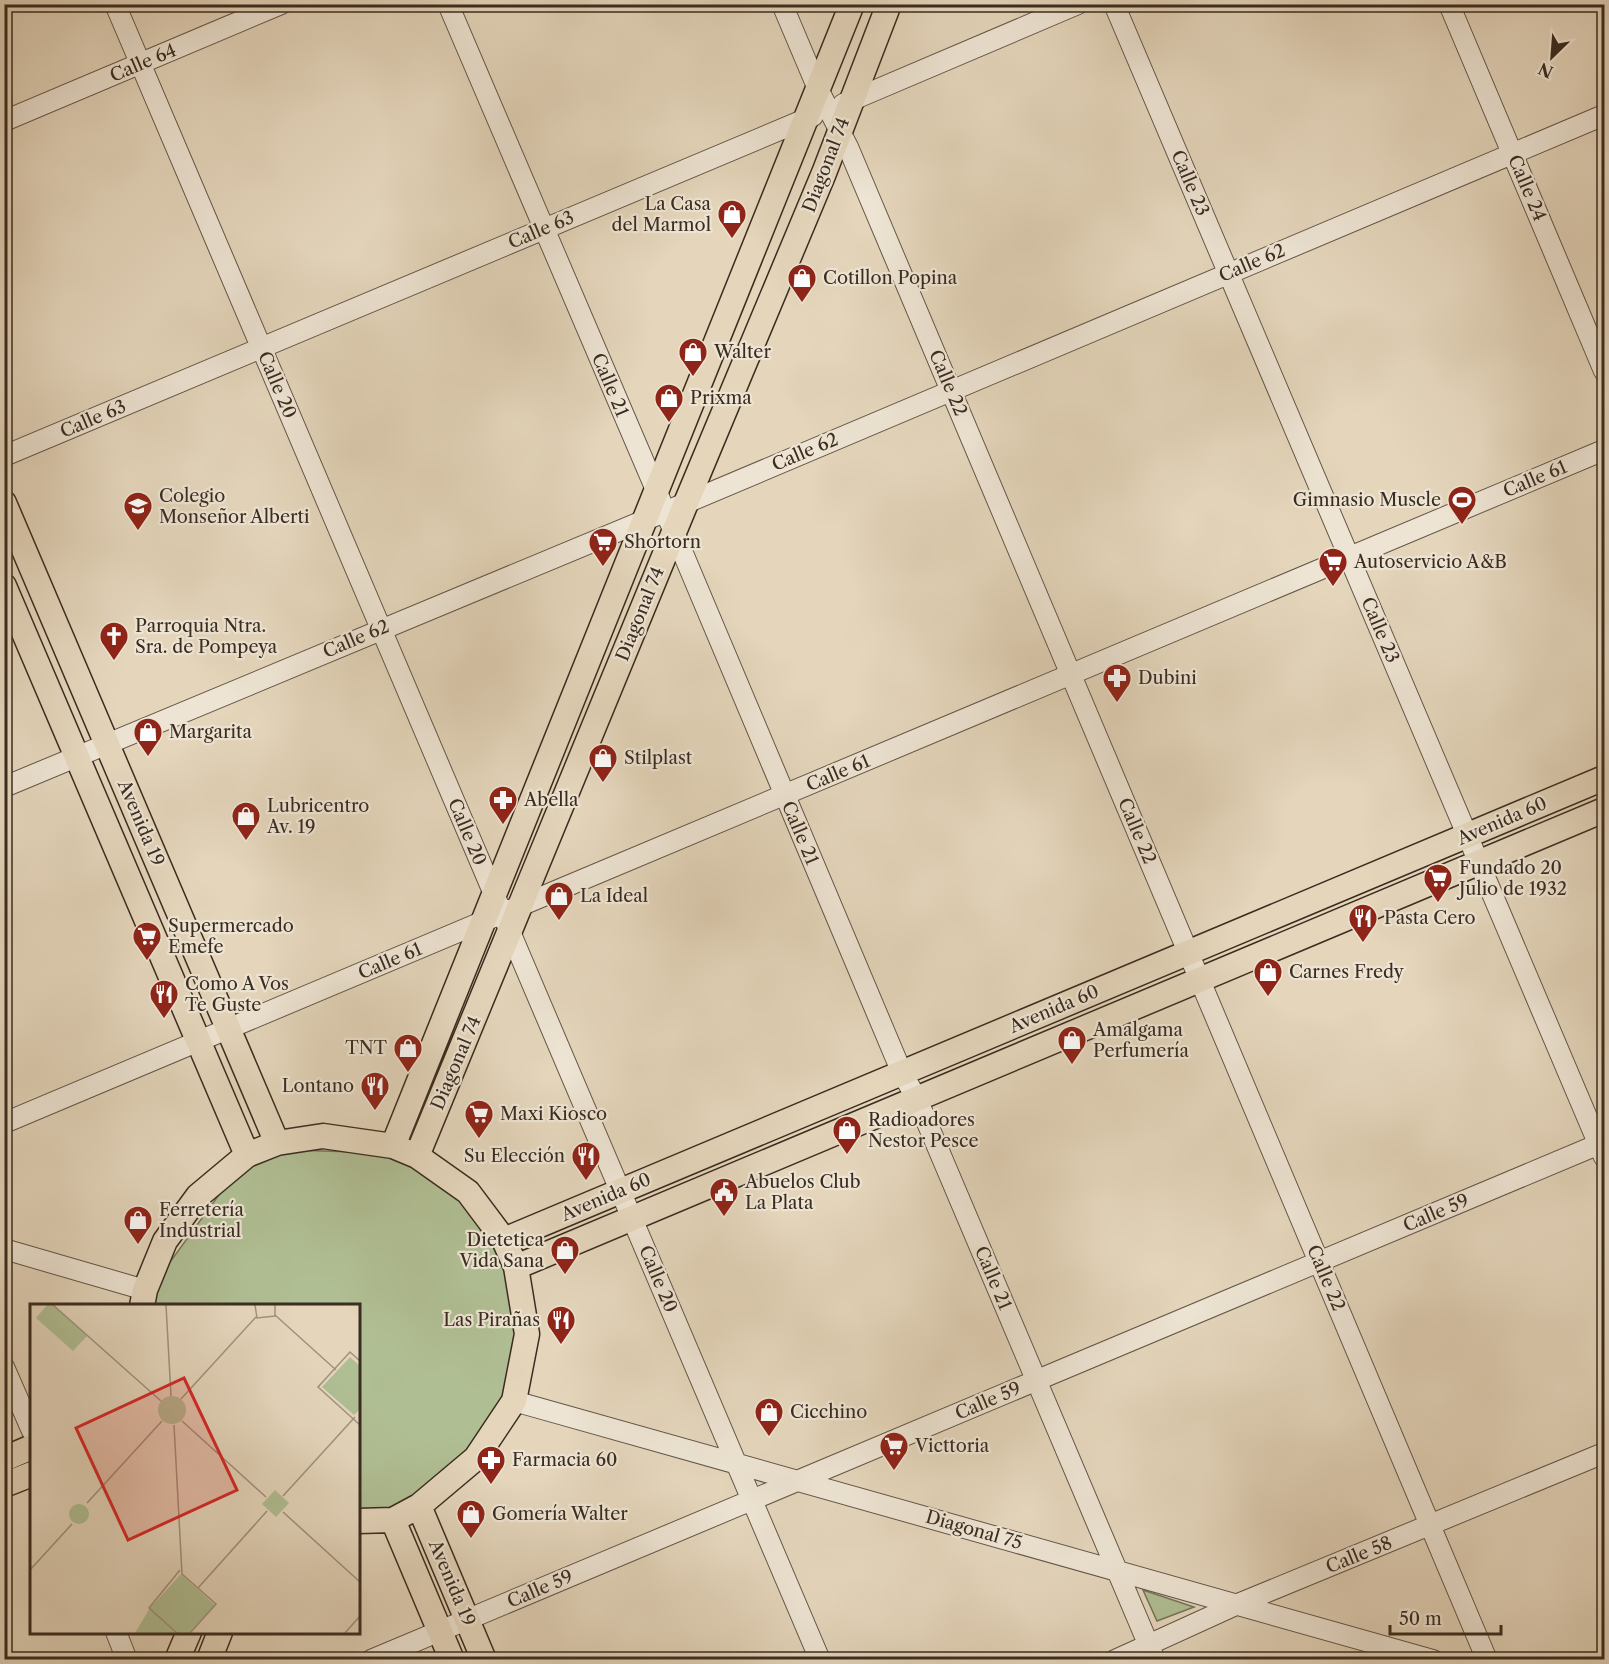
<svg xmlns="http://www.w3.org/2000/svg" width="1609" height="1664" font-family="'Libre Caslon Text',serif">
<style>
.green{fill:#b0be93;stroke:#75755a;stroke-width:1.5}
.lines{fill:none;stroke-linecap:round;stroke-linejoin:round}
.minor-casing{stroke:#645647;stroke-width:22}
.major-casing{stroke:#3a2c20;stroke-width:27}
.minor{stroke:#ede4d3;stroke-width:20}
.major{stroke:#e4d5bb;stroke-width:24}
.labels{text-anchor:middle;stroke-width:4.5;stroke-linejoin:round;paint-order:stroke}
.street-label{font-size:18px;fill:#3a2c20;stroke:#ede4d3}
.poi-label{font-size:18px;fill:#3a2c20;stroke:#ede4d3;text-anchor:start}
.inset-road{fill:none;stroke:#a0917d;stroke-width:1.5}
.view{fill:#d62828;fill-opacity:0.15;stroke:#d62828;stroke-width:3}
.inset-edge{fill:none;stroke:#3a2c20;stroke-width:3}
</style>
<rect width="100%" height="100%" fill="#e4d5bb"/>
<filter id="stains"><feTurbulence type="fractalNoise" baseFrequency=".00333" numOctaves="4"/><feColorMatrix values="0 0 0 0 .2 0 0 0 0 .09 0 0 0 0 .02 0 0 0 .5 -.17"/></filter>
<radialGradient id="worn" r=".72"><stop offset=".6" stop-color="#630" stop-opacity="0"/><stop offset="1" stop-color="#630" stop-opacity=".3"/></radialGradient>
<path class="green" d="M290,1150l98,3 48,21 64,69 15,38 2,85 -35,79 -93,69 -30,-1 -1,-207 -208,-1 -1,-14 88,-121z
M1143,1590l51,17 -37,14z"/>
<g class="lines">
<g class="minor-casing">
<path id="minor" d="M115,4l705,1656
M448,4l226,528 228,541 15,26 238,561
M782,4l36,85 30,58 639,1513
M1114,4l490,1153
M1449,4l155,367
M843,104l235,-100
M4,121l277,-117
M4,456l809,-340
M4,787l682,-284 918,-388
M4,1123l1600,-673
M4,1249l141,41
M4,1367l28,64
M514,1401l919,259
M116,1632l11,28
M371,1660l1233,-518
M1115,1660l123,-56 366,-151"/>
</g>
<g class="major-casing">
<path id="major" d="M4,503l273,640
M4,586l243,569
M393,1146l459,-1142
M417,1156l269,-653 138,-330 65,-169
M504,1240l1100,-462
M516,1267l1088,-457
M142,1306l3,-16 20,-49 33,-45 49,-41 30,-12 46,-7 70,10 24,10 51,36 36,48 12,27 11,67 -13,67 -38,57 -57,48 -26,14 -35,1
M4,1459l28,-12
M4,1485l28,-11
M419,1506l65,154
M393,1520l59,140
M177,1660l12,-28
M209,1660l11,-28"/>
</g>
<use href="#minor" class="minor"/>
<use href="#major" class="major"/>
</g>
<defs>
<g id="shop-pin" transform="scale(1.5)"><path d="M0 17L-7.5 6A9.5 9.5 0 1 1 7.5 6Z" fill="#8f2418" stroke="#ede4d3"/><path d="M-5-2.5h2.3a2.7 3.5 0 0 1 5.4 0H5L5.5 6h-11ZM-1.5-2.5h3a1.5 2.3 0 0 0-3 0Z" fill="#fff"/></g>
<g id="stadium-pin" transform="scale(1.5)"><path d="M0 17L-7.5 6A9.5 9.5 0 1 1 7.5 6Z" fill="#8f2418" stroke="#ede4d3"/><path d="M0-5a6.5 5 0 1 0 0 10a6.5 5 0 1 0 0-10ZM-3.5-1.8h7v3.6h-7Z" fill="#fff"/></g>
<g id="school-pin" transform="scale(1.5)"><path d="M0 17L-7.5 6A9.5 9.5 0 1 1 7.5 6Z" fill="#8f2418" stroke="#ede4d3"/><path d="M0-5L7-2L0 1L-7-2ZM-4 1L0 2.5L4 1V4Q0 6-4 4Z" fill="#fff"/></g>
<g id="supermarket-pin" transform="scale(1.5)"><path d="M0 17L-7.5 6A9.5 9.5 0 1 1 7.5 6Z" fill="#8f2418" stroke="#ede4d3"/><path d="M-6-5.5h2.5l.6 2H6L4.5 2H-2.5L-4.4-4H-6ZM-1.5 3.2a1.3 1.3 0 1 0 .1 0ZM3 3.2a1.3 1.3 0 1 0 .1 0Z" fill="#fff"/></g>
<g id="church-pin" transform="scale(1.5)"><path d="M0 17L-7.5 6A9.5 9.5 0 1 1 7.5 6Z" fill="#8f2418" stroke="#ede4d3"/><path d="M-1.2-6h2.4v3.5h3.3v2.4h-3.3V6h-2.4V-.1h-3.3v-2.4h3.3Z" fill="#fff"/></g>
<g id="pharmacy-pin" transform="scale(1.5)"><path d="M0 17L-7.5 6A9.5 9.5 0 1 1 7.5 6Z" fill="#8f2418" stroke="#ede4d3"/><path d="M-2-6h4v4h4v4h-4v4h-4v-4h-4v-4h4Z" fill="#fff"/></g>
<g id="restaurant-pin" transform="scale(1.5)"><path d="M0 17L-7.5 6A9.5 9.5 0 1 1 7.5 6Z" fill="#8f2418" stroke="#ede4d3"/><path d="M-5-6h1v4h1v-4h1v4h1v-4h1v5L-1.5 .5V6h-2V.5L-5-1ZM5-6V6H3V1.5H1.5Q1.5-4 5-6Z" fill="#fff"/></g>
<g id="civic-pin" transform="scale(1.5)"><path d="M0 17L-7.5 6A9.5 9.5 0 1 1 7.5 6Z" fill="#8f2418" stroke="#ede4d3"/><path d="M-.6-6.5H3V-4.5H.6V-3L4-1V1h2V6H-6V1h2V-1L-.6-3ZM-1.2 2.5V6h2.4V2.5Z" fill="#fff"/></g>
</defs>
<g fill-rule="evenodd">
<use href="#shop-pin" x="732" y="214"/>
<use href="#shop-pin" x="802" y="278"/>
<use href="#shop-pin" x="693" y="352"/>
<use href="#shop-pin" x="669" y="398"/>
<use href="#stadium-pin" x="1462" y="500"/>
<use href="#school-pin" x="138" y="506"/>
<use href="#supermarket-pin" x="603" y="542"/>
<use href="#supermarket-pin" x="1333" y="562"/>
<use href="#church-pin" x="114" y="636"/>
<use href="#pharmacy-pin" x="1117" y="678"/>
<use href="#shop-pin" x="148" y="732"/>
<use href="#shop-pin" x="603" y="758"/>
<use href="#pharmacy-pin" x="503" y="800"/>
<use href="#shop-pin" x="246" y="816"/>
<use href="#supermarket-pin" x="1438" y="878"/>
<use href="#shop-pin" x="559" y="896"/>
<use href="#restaurant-pin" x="1363" y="918"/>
<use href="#supermarket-pin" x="147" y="936"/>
<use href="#shop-pin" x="1268" y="972"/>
<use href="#restaurant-pin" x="164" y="994"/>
<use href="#shop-pin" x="1072" y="1040"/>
<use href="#shop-pin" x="408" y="1048"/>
<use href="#restaurant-pin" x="375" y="1086"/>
<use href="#supermarket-pin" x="479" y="1114"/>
<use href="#shop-pin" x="847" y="1130"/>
<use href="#restaurant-pin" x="586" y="1156"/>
<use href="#civic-pin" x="724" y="1192"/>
<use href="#shop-pin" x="138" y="1220"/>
<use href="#shop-pin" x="565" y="1250"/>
<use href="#restaurant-pin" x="561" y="1320"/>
<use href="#shop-pin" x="769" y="1412"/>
<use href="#supermarket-pin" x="894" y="1446"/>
<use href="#pharmacy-pin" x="491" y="1460"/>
<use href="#shop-pin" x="471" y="1514"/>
</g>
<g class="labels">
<g class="street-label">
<text transform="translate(143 63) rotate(-23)" y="6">Calle 64</text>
<text transform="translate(826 165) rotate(-69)" y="6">Diagonal 74</text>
<text transform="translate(1190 183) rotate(67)" y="6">Calle 23</text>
<text transform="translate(1527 188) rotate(67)" y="6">Calle 24</text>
<text transform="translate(541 230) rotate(-23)" y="6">Calle 63</text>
<text transform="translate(1252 263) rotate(-23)" y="6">Calle 62</text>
<text transform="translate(948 383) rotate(67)" y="6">Calle 22</text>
<text transform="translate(277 385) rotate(67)" y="6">Calle 20</text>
<text transform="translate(610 385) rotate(67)" y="6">Calle 21</text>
<text transform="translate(93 419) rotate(-23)" y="6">Calle 63</text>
<text transform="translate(805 452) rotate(-23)" y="6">Calle 62</text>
<text transform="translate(1535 479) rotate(-23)" y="6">Calle 61</text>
<text transform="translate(640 614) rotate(-68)" y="6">Diagonal 74</text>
<text transform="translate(1380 630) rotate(67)" y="6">Calle 23</text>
<text transform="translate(356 639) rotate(-23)" y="6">Calle 62</text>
<text transform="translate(838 773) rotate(-23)" y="6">Calle 61</text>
<text transform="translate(1502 821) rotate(-23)" y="6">Avenida 60</text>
<text transform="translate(141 823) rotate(67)" y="6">Avenida 19</text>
<text transform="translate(1137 831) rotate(67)" y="6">Calle 22</text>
<text transform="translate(467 832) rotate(67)" y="6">Calle 20</text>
<text transform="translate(800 833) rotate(67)" y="6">Calle 21</text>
<text transform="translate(390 961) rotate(-23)" y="6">Calle 61</text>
<text transform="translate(1054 1009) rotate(-23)" y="6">Avenida 60</text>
<text transform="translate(456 1063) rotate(-67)" y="6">Diagonal 74</text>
<text transform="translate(606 1197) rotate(-23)" y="6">Avenida 60</text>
<text transform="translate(1436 1213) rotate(-23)" y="6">Calle 59</text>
<text transform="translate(993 1278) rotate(67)" y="6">Calle 21</text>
<text transform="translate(1326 1278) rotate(67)" y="6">Calle 22</text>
<text transform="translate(658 1279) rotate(67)" y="6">Calle 20</text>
<text transform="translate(988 1401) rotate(-23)" y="6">Calle 59</text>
<text transform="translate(974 1530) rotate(16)" y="6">Diagonal 75</text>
<text transform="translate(1359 1555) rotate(-22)" y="6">Calle 58</text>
<text transform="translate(452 1583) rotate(67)" y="6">Avenida 19</text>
<text transform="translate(540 1589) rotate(-23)" y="6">Calle 59</text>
</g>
<g class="poi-label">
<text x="711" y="210" text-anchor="end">La Casa<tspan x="711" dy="21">del Marmol</tspan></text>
<text x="823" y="284">Cotillon Popina</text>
<text x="714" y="358">Walter</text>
<text x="690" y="404">Prixma</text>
<text x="159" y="502">Colegio<tspan x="159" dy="21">Monseñor Alberti</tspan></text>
<text x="1441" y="506" text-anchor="end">Gimnasio Muscle</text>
<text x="624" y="548">Shortorn</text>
<text x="1354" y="568">Autoservicio A&amp;B</text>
<text x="135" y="632">Parroquia Ntra.<tspan x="135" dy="21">Sra. de Pompeya</tspan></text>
<text x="1138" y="684">Dubini</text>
<text x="169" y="738">Margarita</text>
<text x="624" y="764">Stilplast</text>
<text x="524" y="806">Abella</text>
<text x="267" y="812">Lubricentro<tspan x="267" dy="21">Av. 19</tspan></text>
<text x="1459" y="874">Fundado 20<tspan x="1459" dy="21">Julio de 1932</tspan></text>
<text x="580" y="902">La Ideal</text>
<text x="1384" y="924">Pasta Cero</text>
<text x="168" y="932">Supermercado<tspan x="168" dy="21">Emefe</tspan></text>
<text x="1289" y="978">Carnes Fredy</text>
<text x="185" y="990">Como A Vos<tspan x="185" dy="21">Te Guste</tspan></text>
<text x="1093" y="1036">Amalgama<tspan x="1093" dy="21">Perfumería</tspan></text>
<text x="387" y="1054" text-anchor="end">TNT</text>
<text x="354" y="1092" text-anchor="end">Lontano</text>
<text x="500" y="1120">Maxi Kiosco</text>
<text x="868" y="1126">Radioadores<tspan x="868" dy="21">Nestor Pesce</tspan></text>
<text x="565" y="1162" text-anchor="end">Su Elección</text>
<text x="745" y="1188">Abuelos Club<tspan x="745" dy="21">La Plata</tspan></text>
<text x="159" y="1216">Ferretería<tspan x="159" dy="21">Industrial</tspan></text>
<text x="544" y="1246" text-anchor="end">Dietetica<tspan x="544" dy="21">Vida Sana</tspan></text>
<text x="540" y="1326" text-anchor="end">Las Pirañas</text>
<text x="790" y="1418">Cicchino</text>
<text x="915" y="1452">Victtoria</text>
<text x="512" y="1466">Farmacia 60</text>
<text x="492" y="1520">Gomería Walter</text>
</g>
</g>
<g transform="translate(30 1304)">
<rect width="330" height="330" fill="#e4d5bb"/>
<path d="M17,1h6l34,31 -14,15 -37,-33zM320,53l10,9v43l-6,6 -32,-28zM128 106a14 14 0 1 1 28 0a14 14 0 1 1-28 0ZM245,186l14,13 -13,14 -14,-13zM39 210a10 10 0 1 1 20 0a10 10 0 1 1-20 0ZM151,270l34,31 -26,28h-54l15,-25z" fill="#b0be93"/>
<path class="inset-road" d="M23,1l108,96M136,1l5,91M225,1l2,13 18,-2v-11M245,11l61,55M330,57l-10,-9 -32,35 42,38M151,95l75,-82M152,117l84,76M144,121l8,149 34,30 -26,29M253,192l72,-79M57,199l75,-82M253,208l77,70M0,266l42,-46M168,284l69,-77M147,329l-28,-25 31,-38M315,329l15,-17"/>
<path class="view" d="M154,74l53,112 -109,50 -52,-112z"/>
<rect width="330" height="330" class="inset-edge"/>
</g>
<rect width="1609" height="1664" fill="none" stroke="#e4d5bb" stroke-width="24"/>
<rect x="6" y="6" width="1597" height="1652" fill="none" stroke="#3a2c20" stroke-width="3"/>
<rect x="12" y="12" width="1585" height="1640" fill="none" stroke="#3a2c20" stroke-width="1.5"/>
<g transform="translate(1552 57) rotate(205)" stroke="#ede4d3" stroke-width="4.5" paint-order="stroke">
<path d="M0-4.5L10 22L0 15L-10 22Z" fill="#3a2c20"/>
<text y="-9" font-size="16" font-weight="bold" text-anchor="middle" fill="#3a2c20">N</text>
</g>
<path d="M1390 1625v9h111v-9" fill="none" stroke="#3a2c20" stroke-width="3"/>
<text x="1399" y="1625" font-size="18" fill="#3a2c20" stroke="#ede4d3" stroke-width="4.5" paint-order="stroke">50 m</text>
<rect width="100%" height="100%" filter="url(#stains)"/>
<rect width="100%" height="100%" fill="url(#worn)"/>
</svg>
